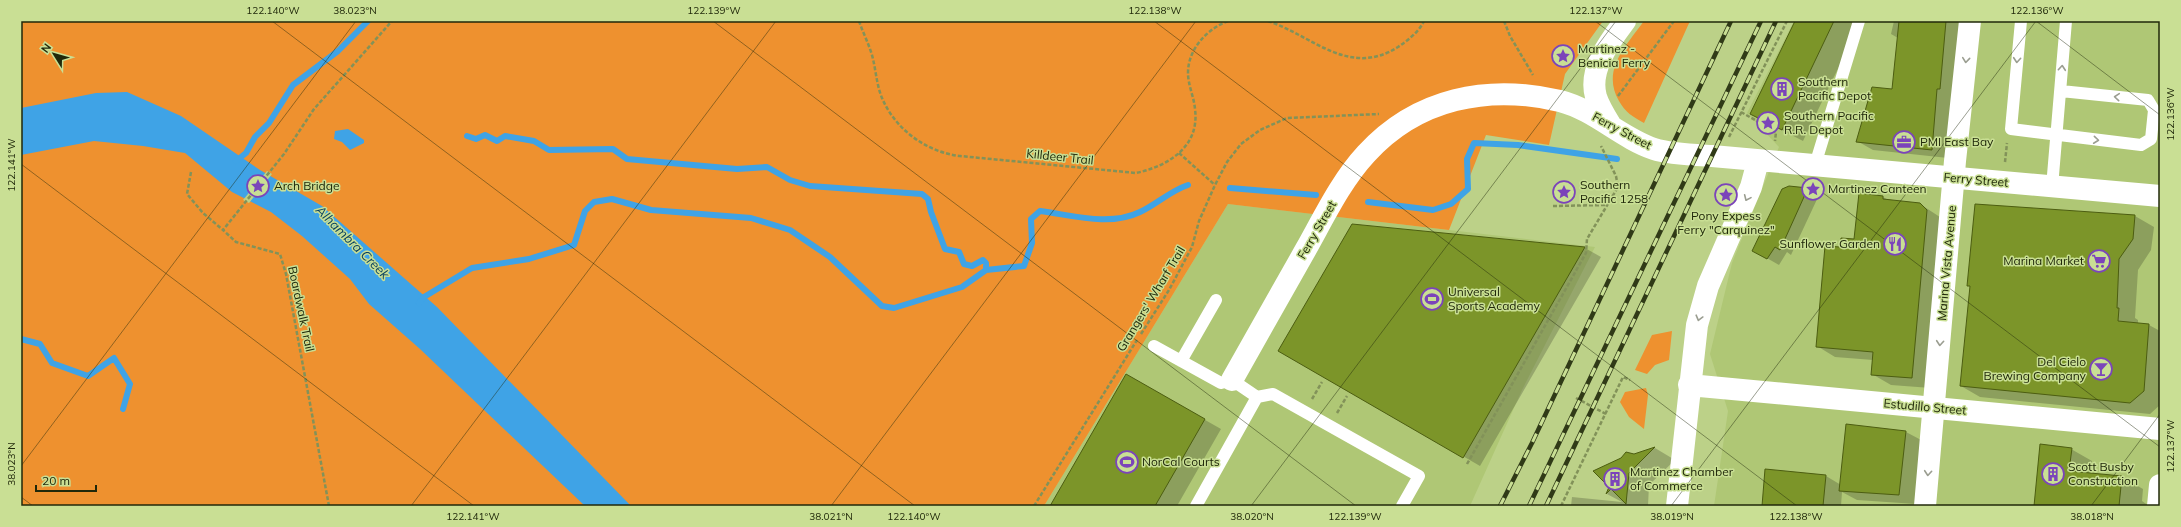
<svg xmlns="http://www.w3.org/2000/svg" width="2181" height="527" font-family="Mulish,sans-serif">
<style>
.built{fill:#afc775}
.green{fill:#ee912f}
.water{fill:#3fa3e6}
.pier{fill:#bcd188}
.shadow{fill:#0003}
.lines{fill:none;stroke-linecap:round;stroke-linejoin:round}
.stream{stroke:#3fa3e6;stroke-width:6}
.building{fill:#7c9529;stroke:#4c5d11}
.path{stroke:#829259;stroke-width:2.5;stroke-dasharray:4 2;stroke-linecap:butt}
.service{stroke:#fff;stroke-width:12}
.minor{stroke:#fff;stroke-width:22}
.secondary{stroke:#fff;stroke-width:22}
.rail-casing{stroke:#303a17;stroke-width:4.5}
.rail{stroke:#c9df94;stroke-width:3;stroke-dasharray:9;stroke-linecap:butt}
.oneway{stroke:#9b9e91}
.ticks{fill:none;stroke:#20280a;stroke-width:1;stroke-opacity:0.45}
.labels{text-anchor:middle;stroke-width:3;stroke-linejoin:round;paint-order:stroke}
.poi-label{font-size:12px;fill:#20280a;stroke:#c9df94;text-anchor:start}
.street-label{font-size:12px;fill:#20280a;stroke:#c9df94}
.water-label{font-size:13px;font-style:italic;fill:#053e5f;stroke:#c9df94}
.neatline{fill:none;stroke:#20280a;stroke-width:1.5}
.ticks-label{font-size:10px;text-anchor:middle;fill:#20280a}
</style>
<rect width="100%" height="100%" fill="#bcd188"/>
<path class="built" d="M1794,21h366v485h-446l14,-95 -18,-57 22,-91 47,-116 -32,-34z
M1228,204l367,43 -73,143 -52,116h-426z"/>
<path class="green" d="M21,21h1582l-38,53 -16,71 -63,-10 -37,95 -221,-26 -184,302h-1023z
M1644,21h46l-46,102c-11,-6 -19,-11 -25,-22 -18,-31 7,-55 25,-80z
M1672,331l-3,29 -14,5 -8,9 -12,-4 17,-35z
M1646,388l2,7 -4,34 -15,-12 -9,-15 5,-10z"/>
<path class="water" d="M127,92l54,24 79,54 62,36 115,101 194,199h-46l-165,-157 -51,-45 -19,-25 -48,-43 -31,-24 -39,-20 -47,-39 -42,-7 -49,-5 -73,14v-47l75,-15z
M348,129l16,11v3l-14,7 -8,-8 -8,-3 1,-8z"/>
<path class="pier" d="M267,171l5,3 -23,29 -6,-3z"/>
<path class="shadow" d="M1797,21h64l-58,120 -52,-27z
M1894,21h68l-14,137 -75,-8 -16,-9 36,-51 5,-52 -7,-4z
M1789,187l19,2 11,6 -28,60 -4,-3 -8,13 -14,-8z
M1883,197l7,4 30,3 26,17 -15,167 -40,-3 -19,-11 1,-14 -38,-3 -18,-11 24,-97 14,-9z
M2135,216l19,11 -3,23 -13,20 -3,48 3,2v4l11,1 11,6v74l-10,9 -170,-17 -19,-11 10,-99 -3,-2z
M1352,225l233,23 16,9 -121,209 -200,-116z
M1126,375l95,54 -44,77h-126z
M1906,432l17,9 -7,63 -59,-4 -15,-8 -1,14h-78l63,-30 15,9z
M1655,448l20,12 -26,25 -1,21h-77l1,-9 50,5 -15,-8 3,-7 24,-32z
M2071,449l21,12 -1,13 31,3 21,12 -1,12 7,5h-114z"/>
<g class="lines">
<path class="stream" d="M467,136l9,3 9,-4 12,6 8,-5 29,5 15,9 64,-1 14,10 110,10 30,-2 23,13 20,6 112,8 6,5 3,13 14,37 14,3 5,12 8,2 11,-6 3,3v7
M236,161l10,-8 9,-16 14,-14 24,-38 45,-34 30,-30
M1230,188l86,7
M1368,202l65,8 18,-6 17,-15 -1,-30 7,-16 44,2 99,14
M419,303l5,-6 48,-29 57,-9 45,-14 11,-34 9,-9 18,-3 39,11 100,8 39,12 40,27 52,49 12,2 68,-21 24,-17 38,-4 8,-23 -1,-24 9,-8c32,4 69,16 100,1 17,-8 30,-21 48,-27
M21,339l19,5 12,19 36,13 26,-18 16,26 -7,25"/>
</g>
<path class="building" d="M1795,21h39l-52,109 -32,-16z
M1899,21h47l-6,68h-3l-5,61 -76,-8 16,-55 20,2z
M1789,186l19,2 -28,62 -5,-3 -8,12 -15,-8 30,-62z
M1859,193l24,3v3l37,4 7,7 -15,168 -41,-3 2,-23 -57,-5 9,-101 15,1 1,-9 13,1z
M1975,204l160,11 -2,24 -14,20 -2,49h2l-1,13 31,3 -5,67 -14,12 -170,-17 10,-100h-3z
M1352,224l233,23 -122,211 -185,-107z
M1126,374l79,45 -50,87h-105z
M1846,424l60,7 -7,64 -60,-4z
M2040,444l32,4 -3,23 53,5 -3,30h-85z
M1655,447l-26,26 -3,31 -15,-15 -5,5 3,-7 -16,-16 28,-13 5,-6 8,2z
M1765,469l61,6 -3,31h-61z"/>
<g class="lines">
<path class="path" d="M859,21c4,12 11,25 14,38 3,13 4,27 9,39 13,31 44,54 78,58l176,17c32,-7 64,-26 59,-64 -1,-12 -7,-24 -7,-36 0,-24 19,-44 40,-52
M1268,21c45,15 81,57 130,26 10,-7 21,-15 26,-26
M1504,21l6,15 23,39
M1618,96l56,-75
M1741,112l35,20 -1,9
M1729,137l58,-116
M1179,153l36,32
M2005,162l2,-19
M191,172l-4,22 16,19 20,17
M1553,206l53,-1
M1141,334l28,-44 23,-43 7,-26 16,-36 12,-23 14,-18 19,-14 27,-12 92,-4
M1576,398l30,16
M1312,399l10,-17
M1337,413l10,-17
M1467,464l119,-211 1,-14 31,-52 -2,-11 -15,-30
M329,506l-43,-232 -6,-20 -44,-12 -13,-12 61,-76 30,-45 78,-88
M1034,506l103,-166
M1561,506l62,-129 7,3"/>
<path class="service" d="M2021,21l-10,108 130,16 10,-6 3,-29 -6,-10 -87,-9
M1815,165l44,-144
M2052,187l14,-166
M1154,346l67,37 11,-3 25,17 16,-3 146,82 -17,30
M1181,361l35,-61
M1196,506l61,-109"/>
<path class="minor" d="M1610,124c-5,-8 -11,-18 -14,-27 -8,-28 14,-56 29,-76
M1232,380c24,-43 49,-87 74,-131 18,-32 35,-68 60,-95 51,-56 122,-70 194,-53 35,9 61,37 94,48 15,5 42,6 58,7l448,40
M1689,385l471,44
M1677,506l20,-181 11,-39 43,-99 7,-26"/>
<path class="secondary" d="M1925,506l30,-345 15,-140
M2158,506l2,-21"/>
<g class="rail-casing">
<path id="rail" d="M1500,506l32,-63 199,-422
M1529,506l232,-485
M1546,506l230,-485"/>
</g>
<use href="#rail" class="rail"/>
</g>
<defs><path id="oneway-chevron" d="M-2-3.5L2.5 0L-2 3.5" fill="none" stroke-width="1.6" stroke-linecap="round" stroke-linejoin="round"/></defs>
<g class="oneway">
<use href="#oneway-chevron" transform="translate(1966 60) rotate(96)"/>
<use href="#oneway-chevron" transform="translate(2017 60) rotate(95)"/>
<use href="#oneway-chevron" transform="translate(2062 68) rotate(-85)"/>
<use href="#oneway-chevron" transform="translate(2117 97) rotate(-175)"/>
<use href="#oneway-chevron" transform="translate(2096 140) rotate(6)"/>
<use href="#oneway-chevron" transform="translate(1747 198) rotate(114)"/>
<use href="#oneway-chevron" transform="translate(1699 318) rotate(105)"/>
<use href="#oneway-chevron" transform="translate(1940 343) rotate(95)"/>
<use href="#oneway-chevron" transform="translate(1928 473) rotate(95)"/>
</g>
<path class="ticks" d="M272,21l643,485M713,21l643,485M1154,21l643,485M1595,21l565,426M2036,21l124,94M21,164l453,342M21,466l335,-445M21,497l12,9M411,506l365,-485M831,506l365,-485M1251,506l365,-485M1671,506l365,-485M2091,506l69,-92"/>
<defs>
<g id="sight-ring" transform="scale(1.15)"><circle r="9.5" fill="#c9df94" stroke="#7b44ba" stroke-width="1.5"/><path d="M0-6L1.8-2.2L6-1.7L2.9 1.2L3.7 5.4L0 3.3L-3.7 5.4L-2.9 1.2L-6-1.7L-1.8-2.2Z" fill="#7b44ba"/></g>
<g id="building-ring" transform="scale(1.15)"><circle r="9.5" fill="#c9df94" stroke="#7b44ba" stroke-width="1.5"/><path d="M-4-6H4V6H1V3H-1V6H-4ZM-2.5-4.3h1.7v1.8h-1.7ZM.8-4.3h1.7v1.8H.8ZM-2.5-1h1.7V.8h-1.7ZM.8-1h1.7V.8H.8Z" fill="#7b44ba"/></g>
<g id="office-ring" transform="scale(1.15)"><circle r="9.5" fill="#c9df94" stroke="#7b44ba" stroke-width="1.5"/><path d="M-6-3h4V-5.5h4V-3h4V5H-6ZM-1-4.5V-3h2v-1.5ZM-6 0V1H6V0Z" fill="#7b44ba"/></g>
<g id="restaurant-ring" transform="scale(1.15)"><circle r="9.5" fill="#c9df94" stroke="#7b44ba" stroke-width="1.5"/><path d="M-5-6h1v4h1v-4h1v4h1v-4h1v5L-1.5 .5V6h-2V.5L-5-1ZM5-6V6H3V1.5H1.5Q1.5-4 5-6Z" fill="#7b44ba"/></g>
<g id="supermarket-ring" transform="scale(1.15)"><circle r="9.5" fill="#c9df94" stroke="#7b44ba" stroke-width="1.5"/><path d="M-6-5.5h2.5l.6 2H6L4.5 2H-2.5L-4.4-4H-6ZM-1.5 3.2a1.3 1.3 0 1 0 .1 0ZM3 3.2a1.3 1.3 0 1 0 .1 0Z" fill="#7b44ba"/></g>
<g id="stadium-ring" transform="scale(1.15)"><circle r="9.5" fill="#c9df94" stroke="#7b44ba" stroke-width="1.5"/><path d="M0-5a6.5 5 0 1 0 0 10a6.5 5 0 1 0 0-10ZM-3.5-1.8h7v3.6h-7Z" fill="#7b44ba"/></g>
<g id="bar-ring" transform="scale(1.15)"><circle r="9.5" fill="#c9df94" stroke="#7b44ba" stroke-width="1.5"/><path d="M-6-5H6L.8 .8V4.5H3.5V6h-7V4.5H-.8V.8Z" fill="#7b44ba"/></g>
</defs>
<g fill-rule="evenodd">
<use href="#sight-ring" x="1563" y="56"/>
<use href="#building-ring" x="1782" y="89"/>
<use href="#sight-ring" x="1768" y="123"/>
<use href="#office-ring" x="1904" y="142"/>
<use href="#sight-ring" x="258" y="186"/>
<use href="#sight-ring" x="1813" y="189"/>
<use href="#sight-ring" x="1564" y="192"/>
<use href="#sight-ring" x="1726" y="195"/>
<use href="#restaurant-ring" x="1895" y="244"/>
<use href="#supermarket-ring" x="2099" y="261"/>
<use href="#stadium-ring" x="1432" y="299"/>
<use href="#bar-ring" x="2101" y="369"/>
<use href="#stadium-ring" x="1127" y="462"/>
<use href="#building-ring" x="2053" y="474"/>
<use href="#building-ring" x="1615" y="479"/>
</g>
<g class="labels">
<g class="poi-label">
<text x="1578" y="53">Martinez -<tspan x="1578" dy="14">Benicia Ferry</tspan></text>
<text x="1798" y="86">Southern<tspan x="1798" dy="14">Pacific Depot</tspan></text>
<text x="1784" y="120">Southern Pacific<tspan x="1784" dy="14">R.R. Depot</tspan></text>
<text x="1920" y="146">PMI East Bay</text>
<text x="1580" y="189">Southern<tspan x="1580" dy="14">Pacific 1258</tspan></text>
<text x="274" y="190">Arch Bridge</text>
<text x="1828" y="193">Martinez Canteen</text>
<text x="1726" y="220" text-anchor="middle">Pony Expess<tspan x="1726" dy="14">Ferry "Carquinez"</tspan></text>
<text x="1880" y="248" text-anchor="end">Sunflower Garden</text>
<text x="2084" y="265" text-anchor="end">Marina Market</text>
<text x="1448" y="296">Universal<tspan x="1448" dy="14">Sports Academy</tspan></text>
<text x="2086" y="366" text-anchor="end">Del Cielo<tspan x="2086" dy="14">Brewing Company</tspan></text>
<text x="1142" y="466">NorCal Courts</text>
<text x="2068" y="471">Scott Busby<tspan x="2068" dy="14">Construction</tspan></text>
<text x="1630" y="476">Martinez Chamber<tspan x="1630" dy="14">of Commerce</tspan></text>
</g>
<g class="street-label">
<text transform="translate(1622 131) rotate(28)" y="4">Ferry Street</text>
<text transform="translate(1060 157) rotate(6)" y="4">Killdeer Trail</text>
<text transform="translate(1976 180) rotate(5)" y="4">Ferry Street</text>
<text transform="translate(1317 230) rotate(-60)" y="4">Ferry Street</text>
<text transform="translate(1947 263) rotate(-85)" y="4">Marina Vista Avenue</text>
<text transform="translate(1151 299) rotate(-59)" y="4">Grangers' Wharf Trail</text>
<text transform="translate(301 309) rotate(78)" y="4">Boardwalk Trail</text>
<text transform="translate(1925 407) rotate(5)" y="4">Estudillo Street</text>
</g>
<g class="water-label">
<text transform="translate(353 242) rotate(45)" y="5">Alhambra Creek</text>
</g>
</g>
<rect width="2181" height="527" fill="none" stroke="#c9df94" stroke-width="44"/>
<g transform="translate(54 54) rotate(307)" stroke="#c9df94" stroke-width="3" paint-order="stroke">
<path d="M0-3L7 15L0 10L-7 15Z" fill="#20280a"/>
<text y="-6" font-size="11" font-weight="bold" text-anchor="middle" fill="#20280a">N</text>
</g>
<path d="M36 485v6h60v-6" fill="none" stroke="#20280a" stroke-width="2"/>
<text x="42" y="485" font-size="12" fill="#20280a" stroke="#c9df94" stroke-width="3" paint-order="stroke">20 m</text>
<rect x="22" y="22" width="2137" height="483" class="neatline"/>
<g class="ticks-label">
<text x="273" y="14">122.140°W</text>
<text x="355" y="14">38.023°N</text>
<text x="714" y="14">122.139°W</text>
<text x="1155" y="14">122.138°W</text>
<text x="1596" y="14">122.137°W</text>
<text x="2037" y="14">122.136°W</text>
<text transform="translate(2170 114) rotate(-90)" y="4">122.136°W</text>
<text transform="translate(11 165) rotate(-90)" y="4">122.141°W</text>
<text transform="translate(2170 446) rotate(-90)" y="4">122.137°W</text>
<text transform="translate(11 464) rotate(-90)" y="4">38.023°N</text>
<text x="473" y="520">122.141°W</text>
<text x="831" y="520">38.021°N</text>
<text x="914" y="520">122.140°W</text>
<text x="1252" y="520">38.020°N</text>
<text x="1355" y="520">122.139°W</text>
<text x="1672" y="520">38.019°N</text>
<text x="1796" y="520">122.138°W</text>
<text x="2092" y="520">38.018°N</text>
</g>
</svg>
